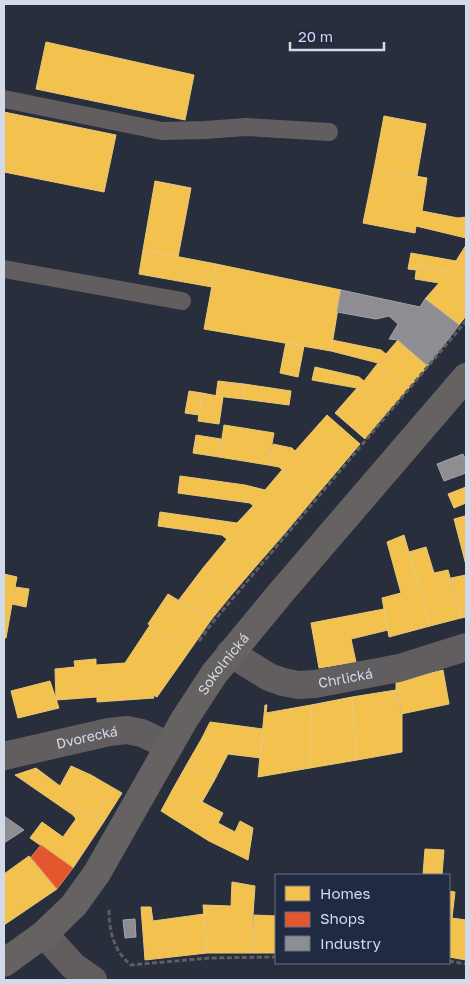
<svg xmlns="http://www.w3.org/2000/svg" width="470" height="984" font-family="'Golos Text',sans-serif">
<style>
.homes{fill:#f2c14e;stroke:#e8c87c}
.shops{fill:#e4572e;stroke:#df7e66}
.industry{fill:#8d8d92;stroke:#a2a4ac}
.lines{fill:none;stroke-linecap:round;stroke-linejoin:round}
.path{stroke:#5f5e62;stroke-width:3;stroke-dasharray:5 2.5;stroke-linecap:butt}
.service{stroke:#625e5f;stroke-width:18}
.minor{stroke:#625e5f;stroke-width:28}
.tertiary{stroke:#625e5f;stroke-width:28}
.secondary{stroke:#666262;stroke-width:28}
.labels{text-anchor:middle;stroke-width:5;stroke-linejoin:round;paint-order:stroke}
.street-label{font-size:14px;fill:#d2d9e9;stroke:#202a43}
</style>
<rect width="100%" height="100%" fill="#282e3b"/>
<path class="homes" d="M46,42l148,33 -9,45 -149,-31z
M4,112l112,23 -12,57 -100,-20z
M384,116l42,8 -9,52 -43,-7z
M374,169l53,9 -5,33 36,7 8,-1v21l-50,-12 -1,7 -52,-10z
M155,181l36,7 -13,69 -35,-7z
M466,245v40l-18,-13 -31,-7 -1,5 -8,-1 3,-16 45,8z
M143,250l73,14 -4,23 -73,-13z
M216,264l125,26 -10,61 -127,-22z
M417,265l31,7 18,13v31l-7,9 -34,-26 14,-16 -24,-4z
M332,340l49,10 5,4 12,-14 30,26 -20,23 -30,-26 -47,-12z
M286,342l18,4 -6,31 -18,-4z
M378,363l30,26 -22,25 -29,-26 -45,-8 3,-13 44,10 5,4z
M218,381l26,3 -1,15 -27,-3z
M244,384l47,7 -2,14 -46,-6z
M357,388l29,26 -21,25 -30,-26z
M189,391l13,2 -3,22 -14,-2z
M202,393l21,4 -4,27 -21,-3z
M327,415l33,29 -45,53 -36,-30 -11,-2 5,-21 19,4 3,3z
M224,425l50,8 -6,32 -49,-8z
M196,435l25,4 -2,18 -26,-4z
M282,470l33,27 -30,36 -35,-30 -72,-10 2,-17 65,9 20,5z
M466,487v16l-12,5 -6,-14z
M253,506l32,27 -28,32 -35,-30 -64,-9 2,-14 77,11z
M465,516l1,6v43l-12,-46z
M404,535l26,91 -41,11 -7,-39 19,-5 -14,-51z
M227,539l30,26 -24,28 -30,-25z
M426,547l8,26 14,-3 13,48 -31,8 -21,-74z
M203,568l30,25 -22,27 -33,-19z
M4,574l13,3 -2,10 14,2 -3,18 -14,-3 -6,34h-2z
M466,575v42l-5,1 -10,-40z
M168,594l43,26 -23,33 -40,-29z
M384,609l4,21 -37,9 5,23 -37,6 -8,-45z
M150,625l38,28 -31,44 -4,-2 1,3 -57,4v-5l-41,3 -1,-31 20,-2 -1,-6 22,-2v6l29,-2z
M443,670l6,34 -48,10 -3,-33z
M50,681l9,27 -41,10 -7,-27z
M396,681h2l2,33h2v38l-45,8 -5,-63 44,-7z
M352,697l5,63 -47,8 1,-63z
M265,705h2l-1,8 45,-8 -1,63 -52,9z
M210,722l53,7 -2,29 -33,-4 1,-2 -27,-14z
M202,738l27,14 -15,29 -27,-17z
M187,764l27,17 -12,21 -28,-15z
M71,766l20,9 31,18 -19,30 -25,-15 -5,7 -58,-40 21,-7 24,18z
M174,787l49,26 -5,10 17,9 5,-11 13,7 -5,32 -39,-19 -48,-30z
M78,808l25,15 -30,45 -43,-30 12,-16 21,15 13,-18 -3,-4z
M425,849l19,1 -2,25h-19z
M29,856l28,33 -53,36v-51z
M232,882l23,4 -2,29 1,38h-47l-4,-48 28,1z
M449,891l6,1 -3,26 14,2v40l-17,-3z
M141,907h10l2,14 51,-7 3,39 -62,7z
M254,915l22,1v37h-22z"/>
<path class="shops" d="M41,845l32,23 -16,21 -26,-32z"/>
<path class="industry" d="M341,290l79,17 5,-8 34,26 -31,41 -30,-26 -9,-1 9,-15 -9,-8 -13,3 -39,-7z
M463,454l3,7v12l-22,8 -7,-17z
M4,816l20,14 -20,13z
M135,919l1,18 -11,1 -2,-18z"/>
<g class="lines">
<path class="path" d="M199,641l14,-19 253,-301
M109,910c0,22 5,41 22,55l78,-7 67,-1
M449,961l17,3"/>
<path class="service" d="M4,99l158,32 43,-1 41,-3 83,5
M4,269l178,32"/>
<g class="minor">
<path id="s1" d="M230,653l39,24 14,5 15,3 17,-1 84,-16 67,-21"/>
<path id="s2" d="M4,756l105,-24 18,-2 15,3 27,13"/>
</g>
<path class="tertiary" d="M44,934l29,32 20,14"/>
<path class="secondary" id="s3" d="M4,963l40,-29 30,-29 23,-32 87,-153 30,-46 64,-78 188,-219"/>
</g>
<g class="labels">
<g class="street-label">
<text dy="5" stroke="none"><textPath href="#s3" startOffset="375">Sokolnická</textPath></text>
<text dy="5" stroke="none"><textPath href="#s1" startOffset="124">Chrlická</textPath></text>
<text dy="5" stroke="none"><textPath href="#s2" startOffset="85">Dvorecká</textPath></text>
</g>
</g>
<rect width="470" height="984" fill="none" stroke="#d2d9e9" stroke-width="10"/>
<rect x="275" y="874" width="175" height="90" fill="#202a43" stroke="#677085"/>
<rect x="285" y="886" width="25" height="15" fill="#f2c14e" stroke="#677085"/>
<text x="320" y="899" font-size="15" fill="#d2d9e9">Homes</text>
<rect x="285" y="912" width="25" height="15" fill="#e4572e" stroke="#677085"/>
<text x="320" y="924" font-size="15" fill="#d2d9e9">Shops</text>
<rect x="285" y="936" width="25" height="15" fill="#8d8d92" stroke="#677085"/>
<text x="320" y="949" font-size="15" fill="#d2d9e9">Industry</text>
<path d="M290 42v8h94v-8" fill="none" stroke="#d2d9e9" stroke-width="2.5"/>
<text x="298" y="42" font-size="15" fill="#d2d9e9" stroke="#202a43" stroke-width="4" paint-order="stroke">20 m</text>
</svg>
